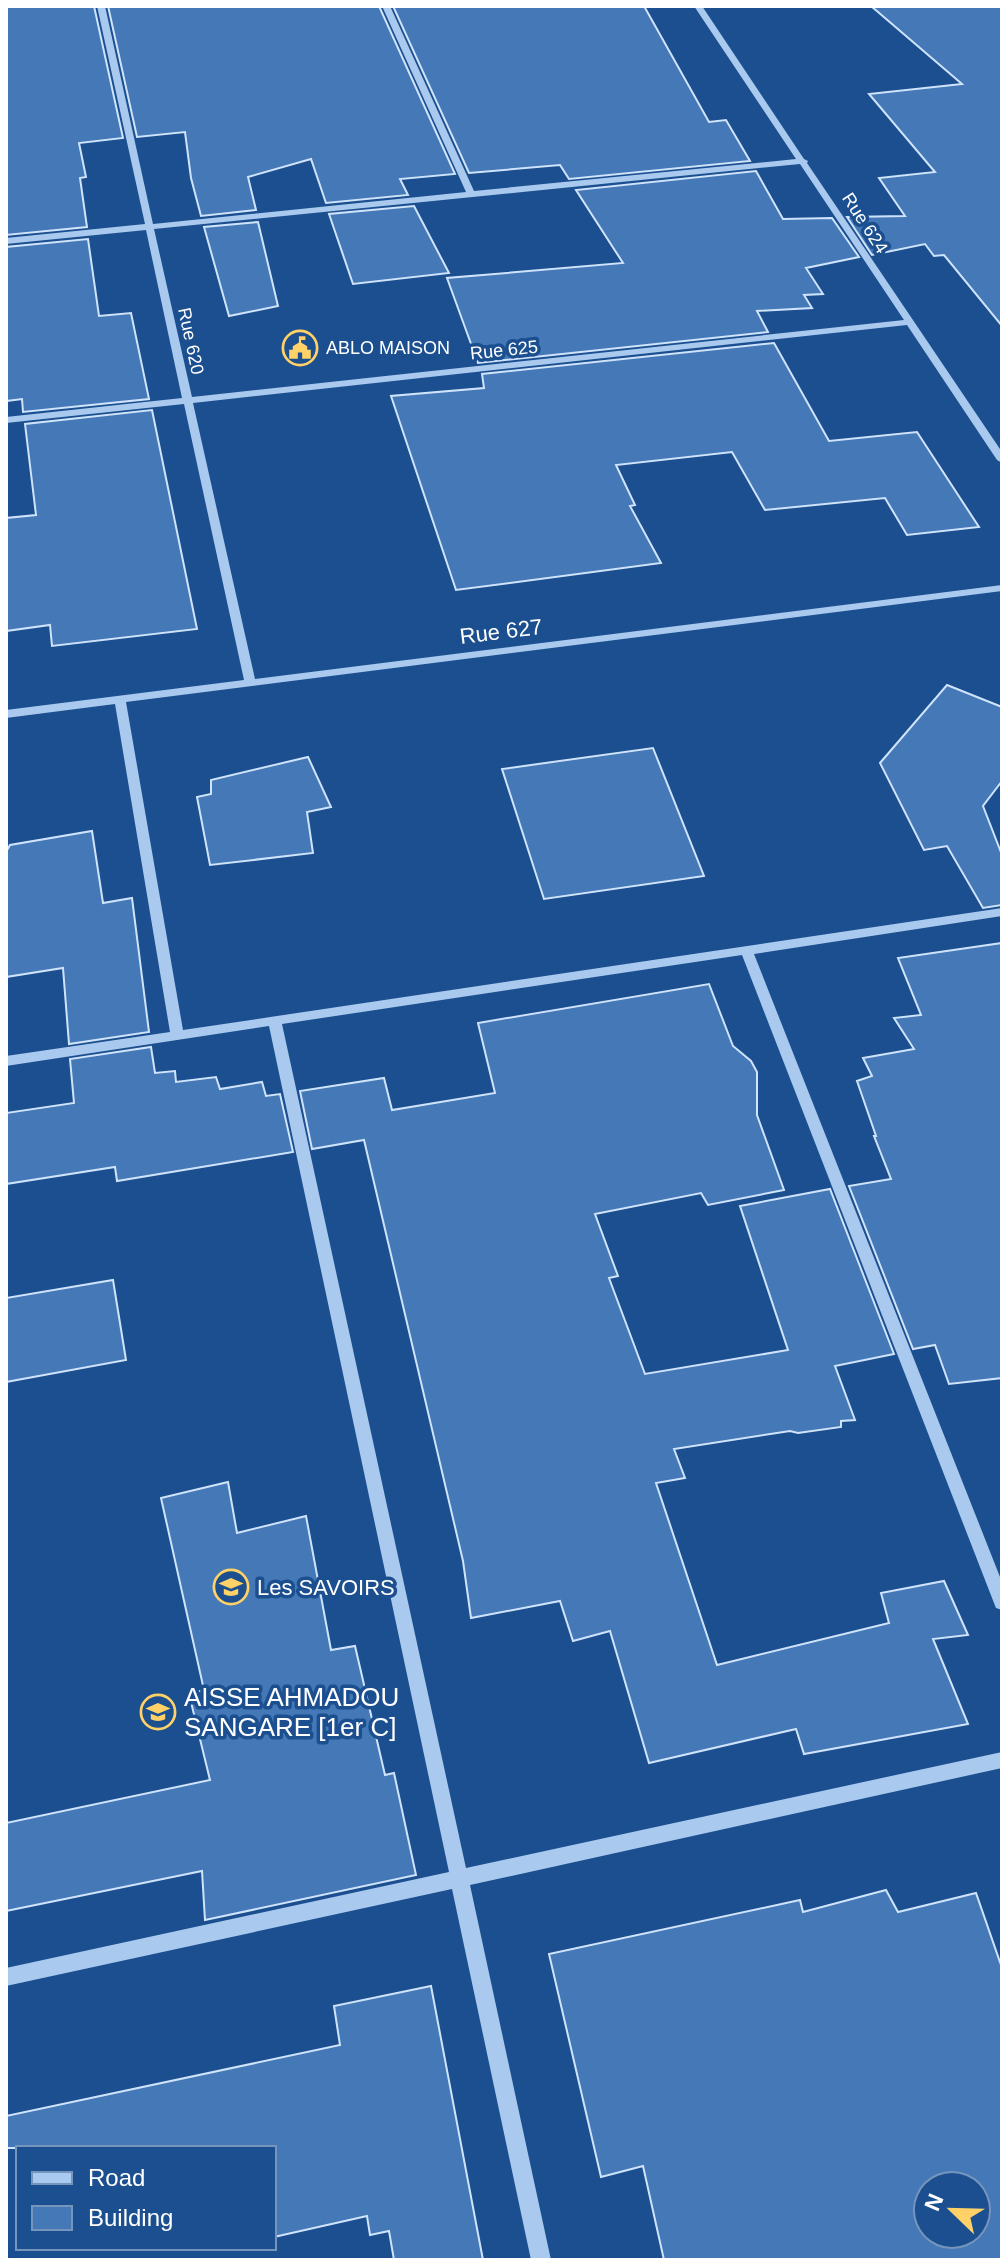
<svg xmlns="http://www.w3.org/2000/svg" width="1008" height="2266" font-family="Helvetica,sans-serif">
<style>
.building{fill:#4478b7;stroke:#cfe3fa;stroke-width:2;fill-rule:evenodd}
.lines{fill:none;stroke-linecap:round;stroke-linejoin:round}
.minor{fill:#a9c9ee;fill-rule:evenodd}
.labels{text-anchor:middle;stroke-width:7;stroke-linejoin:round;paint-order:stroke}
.far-street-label{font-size:18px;fill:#fff;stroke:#1b4f8f}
.far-poi-label{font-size:18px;fill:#fff;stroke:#1b4f8f;text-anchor:start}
.street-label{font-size:22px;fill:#fff;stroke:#1b4f8f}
.poi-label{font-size:22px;fill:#fff;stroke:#1b4f8f;text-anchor:start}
.near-poi-label{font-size:26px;fill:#fff;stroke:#1b4f8f;text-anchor:start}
</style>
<rect width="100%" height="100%" fill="#1b4f8f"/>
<path class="building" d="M6,6h88l29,132 -44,5 7,34 -6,1 7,49 -81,8z
M108,6h271l76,168 -55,5 8,16 -82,8 -15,-44 -63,18 8,33 -55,6 -10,-38 -6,-46 -48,5z
M393,6h251l65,116 17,-2 24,41 -181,18 -9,-14 -91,8z
M871,6h131v320l-58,-71 -10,1 -9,-12 -53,11 -25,-38 58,-1 -26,-38 56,-6 -66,-78 93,-10z
M756,171l27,48 49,-1 27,39 -53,11 17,26 -19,1 8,13 -55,3 11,21 -290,31 -31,-85 176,-15 -47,-73z
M414,206l35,67 -96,11 -24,-70z
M258,222l20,84 -49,10 -25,-89z
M88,239l11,77 32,-3 18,86 -126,13 -1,-13 -16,2v-154z
M774,343l55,98 88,-9 62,95 -72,8 -22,-37 -120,12 -33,-58 -116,13 19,40 -5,1 31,57 -205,27 -65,-194 93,-8 -2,-14z
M152,410l45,219 -145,17 -2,-21 -44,6v-113l30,-3 -11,-91z
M947,685l55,22v74l-19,25 19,49v50l-19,3 -36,-62 -23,4 -44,-87z
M653,748l51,128 -160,23 -42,-130z
M308,757l23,50 -24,5 6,41 -103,12 -13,-68 14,-3v-14z
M92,831l11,72 29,-5 17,134 -80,12 -6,-76 -57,9v-125l4,-7z
M1002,943v435l-53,6 -14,-39 -22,4 -64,-163 42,-7 -17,-43h2l-19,-55 15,-5 -9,-18 51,-9 -20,-31 27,-3 -23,-57z
M709,984l24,62 18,15 6,11v43l27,75 -76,15 -7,-12 -106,21 23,62 -9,2 36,96 143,-24 -48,-144 90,-17 64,165 -59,12 20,54 -14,1v6l-43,6 -8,-2 -116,18 11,29 -29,5 61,182 172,-42 -8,-30 63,-12 24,54 -35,4 35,85 -164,30 -8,-25 -147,34 -39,-132 -37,10 -13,-40 -89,17 -8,-57 -99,-421 -52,9 -12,-58 84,-13 8,32 103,-17 -17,-70z
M151,1047l4,26 20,-2 1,11 40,-5 4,12 42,-7 4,14 14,-2 13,58 -176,29 -2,-14 -109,17v-71l68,-10 -4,-44z
M113,1280l13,80 -120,22v-84z
M228,1482l9,51 69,-17 25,134 24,-4 30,129 9,-2 22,102 -211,45 -3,-49 -196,40v-88l204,-43 -21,-86 15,-4 -43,-192z
M886,1890l12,22 78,-19 26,75v292h-338l-21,-94 -42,11 -52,-223 251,-54 3,12zM928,2186h48v48h-48z
M431,1986l52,274h-89l-5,-29 -19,4 -3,-19 -93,21v-89h-268v-32l334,-71 -6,-39z"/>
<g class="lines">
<path class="minor" d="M97,6h8l48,218 313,-32 -84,-186h8l84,185 322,-32 -102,-153h8l102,153 4,2 -1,2 195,289v11l-5,-3 -90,-135 -714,78 62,276 747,-94v6l-876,111 57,328 819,-122v8l-248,38 248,628v28l-6,-2 -2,-5 -252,-648 -460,69 184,844 536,-116v16l-532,117 81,375h-20l-79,-371 -446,97v-18l443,-96 -180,-846 -263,40v-10l164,-24 -55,-328 -109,14v-8l238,-30 -60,-276 -178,19v-6l176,-19 -36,-168 -140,14v-6l139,-14zM800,164l104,156 -712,77 -38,-168z"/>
</g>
<defs>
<g id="civic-ring" transform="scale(1.8)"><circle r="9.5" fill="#1b4f8f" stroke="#ffd166" stroke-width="1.5"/><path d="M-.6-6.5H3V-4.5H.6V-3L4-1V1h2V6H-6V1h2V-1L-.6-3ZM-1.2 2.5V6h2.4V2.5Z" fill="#ffd166"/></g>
<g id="school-ring" transform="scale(1.8)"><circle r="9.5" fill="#1b4f8f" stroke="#ffd166" stroke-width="1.5"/><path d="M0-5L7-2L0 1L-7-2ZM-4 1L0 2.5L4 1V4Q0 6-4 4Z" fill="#ffd166"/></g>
</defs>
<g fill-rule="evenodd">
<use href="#civic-ring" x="300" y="348"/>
<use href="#school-ring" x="231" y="1587"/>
<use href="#school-ring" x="158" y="1712"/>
</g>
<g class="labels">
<g class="far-street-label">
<text transform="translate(865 223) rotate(57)" y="6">Rue 624</text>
<text transform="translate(191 341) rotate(78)" y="6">Rue 620</text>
<text transform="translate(504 350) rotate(-6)" y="6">Rue 625</text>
</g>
<g class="far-poi-label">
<text x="326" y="354">ABLO MAISON</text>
</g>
<g class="street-label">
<text transform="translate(501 631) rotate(-7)" y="8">Rue 627</text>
</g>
<g class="poi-label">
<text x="257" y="1595">Les SAVOIRS</text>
</g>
<g class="near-poi-label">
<text x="184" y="1706">AISSE AHMADOU<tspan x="184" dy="30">SANGARE [1er C]</tspan></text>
</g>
</g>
<rect width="1008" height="2266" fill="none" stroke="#ffffff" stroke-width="16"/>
<rect x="16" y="2146" width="260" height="104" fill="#1b4f8f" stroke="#7695bc" stroke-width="2"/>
<rect x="32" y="2172" width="40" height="12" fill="#a9c9ee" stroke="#7695bc" stroke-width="2"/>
<text x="88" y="2186" font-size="24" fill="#ffffff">Road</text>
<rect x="32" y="2206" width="40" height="24" fill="#4478b7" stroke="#7695bc" stroke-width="2"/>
<text x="88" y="2226" font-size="24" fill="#ffffff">Building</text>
<g transform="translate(952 2210) rotate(293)"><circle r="38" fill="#1b4f8f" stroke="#7695bc" stroke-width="2"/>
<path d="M0-6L14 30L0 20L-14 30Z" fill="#ffd166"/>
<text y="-12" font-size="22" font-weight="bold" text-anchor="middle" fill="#ffffff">N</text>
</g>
</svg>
